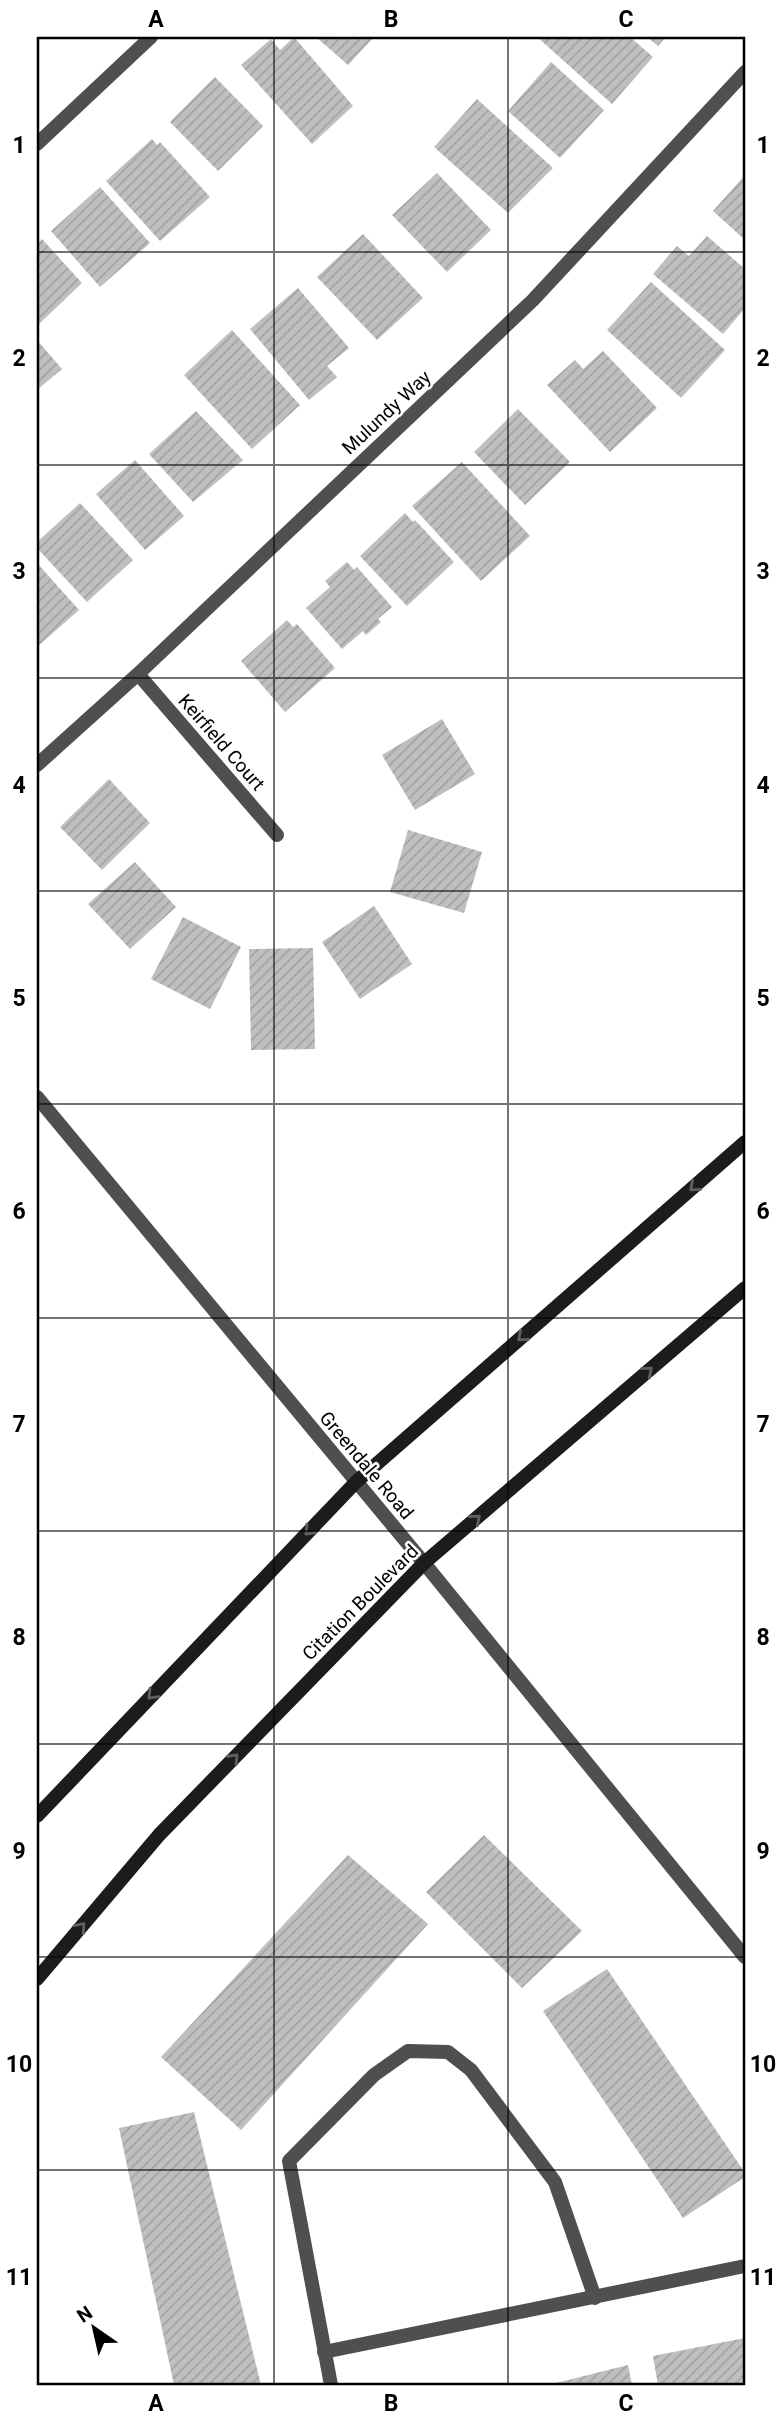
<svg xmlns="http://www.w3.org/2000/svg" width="782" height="2422" font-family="Roboto,sans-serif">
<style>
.building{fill:url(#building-hatch)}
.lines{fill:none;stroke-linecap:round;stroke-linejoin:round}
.minor{stroke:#4f4f4f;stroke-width:14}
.tertiary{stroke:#4f4f4f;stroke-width:14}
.secondary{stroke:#1c1c1c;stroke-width:14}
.oneway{stroke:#606060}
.grid{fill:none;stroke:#000;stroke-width:2;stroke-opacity:0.55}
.labels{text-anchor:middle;stroke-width:5;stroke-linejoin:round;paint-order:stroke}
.street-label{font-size:19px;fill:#000;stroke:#fff}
.neatline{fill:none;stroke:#000;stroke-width:2.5}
.grid-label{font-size:23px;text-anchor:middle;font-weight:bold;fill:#000}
</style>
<defs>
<pattern id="building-hatch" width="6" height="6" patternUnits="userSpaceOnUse" patternTransform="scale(1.75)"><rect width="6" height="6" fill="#bfbfbf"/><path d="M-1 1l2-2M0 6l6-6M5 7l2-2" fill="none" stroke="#a2a2a2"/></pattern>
</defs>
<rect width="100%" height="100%" fill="#fff"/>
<path class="building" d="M294,37l59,69 -41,38 -71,-79 30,-26 9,11z
M316,37h58l-26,28z
M537,37h93l23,20 -41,47z
M647,37h19l-8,9z
M551,62l53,48 -44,48 -52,-47z
M215,77l48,49 -45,45 -48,-49z
M477,99l76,69 -45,45 -74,-66z
M152,139l5,6 3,-3 50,55 -50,44 -54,-60z
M437,173l54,57 -44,42 -55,-57z
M745,175v65l-32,-29z
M100,187l50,56 -50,44 -49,-56z
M363,234l60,64 -46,42 -60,-63z
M707,236l38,33v39l-22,26 -70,-60 24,-28 12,10z
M42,239l40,44 -45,43v-82z
M651,282l74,68 -44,48 -74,-68z
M298,288l51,60 -22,18 10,11 -28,23 -59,-71z
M232,330l68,75 -48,44 -68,-74z
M37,340l25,29 -25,21z
M603,351l54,57 -47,44 -63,-67 28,-25 8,9z
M518,409l52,53 -45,43 -51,-53z
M196,411l47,49 -50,42 -44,-48z
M135,460l49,56 -39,34 -49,-56z
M462,462l68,74 -49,45 -69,-75z
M80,503l53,57 -46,42 -50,-54v-6z
M405,513l8,9 2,-2 39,42 -47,44 -47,-50z
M347,562l7,8 3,-3 35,40 -14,12 3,3 -15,13 -3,-4 -21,18 -36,-41 24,-21 -5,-6z
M37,563l42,47 -42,37z
M287,620l6,7 4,-3 38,44 -50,44 -44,-51z
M442,719l33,55 -60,36 -33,-55z
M109,779l41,44 -48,47 -42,-43z
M408,830l74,22 -18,61 -74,-21z
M135,862l41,45 -46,42 -42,-45z
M374,906l38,58 -52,35 -38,-57z
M183,917l58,30 -31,62 -59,-30z
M313,948l2,101 -64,1 -2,-101z
M484,1835l98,96 -60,57 -96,-96z
M348,1855l80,69 -187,206 -80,-73z
M607,1969l138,204v4l-62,41 -140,-207z
M194,2112l67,273h-87l-55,-257z
M745,2338v47h-87l-5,-29z
M628,2365l4,20h-80v-1z"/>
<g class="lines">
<path class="minor" d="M37,144l114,-107
M138,674l139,161
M37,765l101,-91 395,-374 212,-228
M324,2352l421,-86
M331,2385l-42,-224 85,-86 34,-24 40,1 23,18 84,112 40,116"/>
<path class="tertiary" d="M37,1097l387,466 321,394"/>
<path class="secondary" d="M37,1816l319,-334 389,-340
M37,1979l122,-144 265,-272 321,-275"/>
</g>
<defs><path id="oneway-chevron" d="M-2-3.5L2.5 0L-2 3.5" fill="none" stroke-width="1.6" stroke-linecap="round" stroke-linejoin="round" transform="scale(1.75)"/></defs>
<g class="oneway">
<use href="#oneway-chevron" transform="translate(694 1187) rotate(139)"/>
<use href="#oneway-chevron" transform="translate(522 1337) rotate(139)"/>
<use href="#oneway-chevron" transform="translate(648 1371) rotate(-41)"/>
<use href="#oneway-chevron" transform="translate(476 1519) rotate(-41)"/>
<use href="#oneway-chevron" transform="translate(309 1531) rotate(134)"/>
<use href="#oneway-chevron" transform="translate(152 1695) rotate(134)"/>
<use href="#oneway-chevron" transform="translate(234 1758) rotate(-46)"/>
<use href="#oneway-chevron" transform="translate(81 1927) rotate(-49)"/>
</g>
<path class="grid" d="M274,37v2348M508,37v2348M37,252h708M37,465h708M37,678h708M37,891h708M37,1104h708M37,1318h708M37,1531h708M37,1744h708M37,1957h708M37,2170h708"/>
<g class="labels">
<g class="street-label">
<text transform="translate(386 412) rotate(-43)" y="7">Mulundy Way</text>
<text transform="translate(222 742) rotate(49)" y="7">Keirfield Court</text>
<text transform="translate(367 1465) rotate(50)" y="7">Greendale Road</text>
<text transform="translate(360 1602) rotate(-45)" y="7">Citation Boulevard</text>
</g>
</g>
<rect width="782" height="2422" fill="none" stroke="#ffffff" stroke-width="77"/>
<g transform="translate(94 2328) rotate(326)" stroke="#ffffff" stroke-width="5" paint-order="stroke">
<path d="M0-5L12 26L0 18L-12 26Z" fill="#000000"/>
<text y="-10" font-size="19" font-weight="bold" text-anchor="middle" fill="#000000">N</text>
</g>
<rect x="38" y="38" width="706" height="2346" class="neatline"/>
<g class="grid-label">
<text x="156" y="27">A</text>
<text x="391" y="27">B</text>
<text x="626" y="27">C</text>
<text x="19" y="153">1</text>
<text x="763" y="153">1</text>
<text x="19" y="366">2</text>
<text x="763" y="366">2</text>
<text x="19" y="579">3</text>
<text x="763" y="579">3</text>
<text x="19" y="793">4</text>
<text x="763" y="793">4</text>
<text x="19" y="1006">5</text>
<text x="763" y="1006">5</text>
<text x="19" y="1219">6</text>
<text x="763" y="1219">6</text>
<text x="19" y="1432">7</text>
<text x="763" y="1432">7</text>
<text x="19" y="1645">8</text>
<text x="763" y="1645">8</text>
<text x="19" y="1859">9</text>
<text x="763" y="1859">9</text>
<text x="19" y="2072">10</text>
<text x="763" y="2072">10</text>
<text x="19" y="2285">11</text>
<text x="763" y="2285">11</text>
<text x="156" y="2411">A</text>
<text x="391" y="2411">B</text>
<text x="626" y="2411">C</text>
</g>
</svg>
